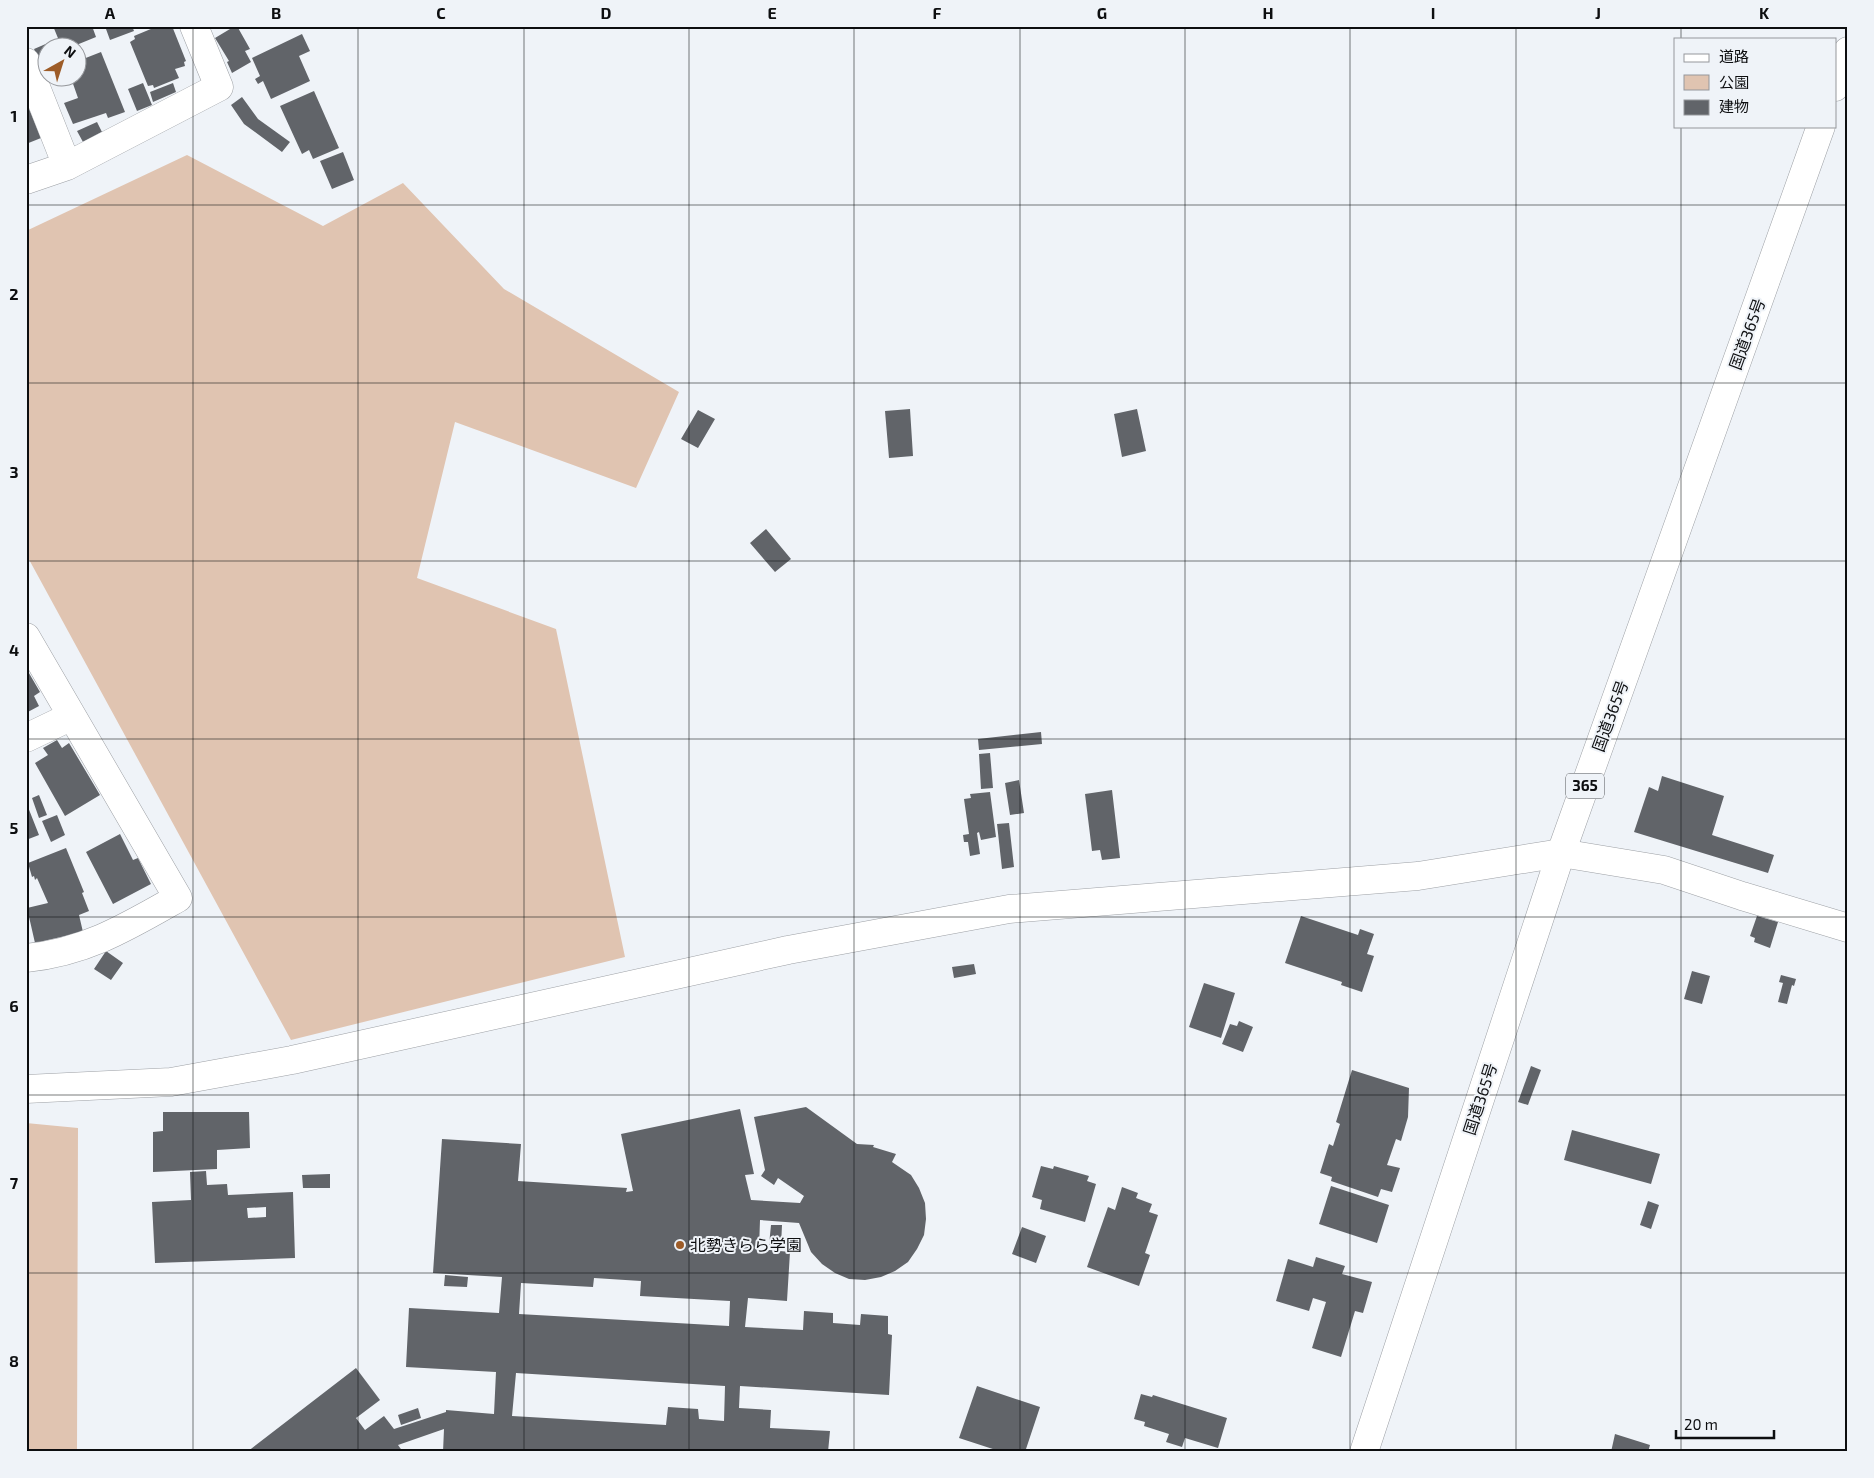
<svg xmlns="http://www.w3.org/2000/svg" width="1874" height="1478" font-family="'Exo 2','Noto Sans JP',sans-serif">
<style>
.green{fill:#e0c4b1}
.building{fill:#616469;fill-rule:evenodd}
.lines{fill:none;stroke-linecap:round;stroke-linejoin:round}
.minor-casing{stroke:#9da0a5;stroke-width:29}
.tertiary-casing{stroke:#9da0a5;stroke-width:29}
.trunk-casing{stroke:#9da0a5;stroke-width:29}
.minor{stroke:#fff;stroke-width:28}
.tertiary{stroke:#fff;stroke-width:28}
.trunk{stroke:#fff;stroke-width:28}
.grid{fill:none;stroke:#0d0e10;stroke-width:1;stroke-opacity:0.55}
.poi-dot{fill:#9d5c28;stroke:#eff3f8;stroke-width:2}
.labels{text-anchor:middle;stroke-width:4;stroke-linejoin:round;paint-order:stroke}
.shield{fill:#eff3f8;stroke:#515356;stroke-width:1}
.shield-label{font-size:15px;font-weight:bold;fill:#0d0e10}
.street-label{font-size:16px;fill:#0d0e10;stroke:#eff3f8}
.poi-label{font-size:16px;fill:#0d0e10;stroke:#eff3f8;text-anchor:start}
.neatline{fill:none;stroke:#0d0e10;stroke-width:2}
.grid-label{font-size:16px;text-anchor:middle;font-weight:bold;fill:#0d0e10}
</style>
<rect width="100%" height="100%" fill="#eff3f8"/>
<path class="green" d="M187,155l136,71 80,-43 101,106 175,103 -43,96 -181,-66 -38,156 139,51 69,328 -334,83 -265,-486v-323z
M26,1123l52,5 -1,324h-51z"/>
<path class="building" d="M53,26h39l4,11 -27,11h-7z
M114,26h18l2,5 -24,9 -4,-11z
M158,26h14l14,35 -2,1 1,4 -10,3 4,9 -25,10 -1,-3 -5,1 -18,-44 5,-3 -1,-3z
M235,26h2l13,23 -5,2 6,11 -19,11 -5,-11 2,-1 -14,-23z
M302,34l8,17 -11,5 11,25 -39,18 -8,-18 -5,3 -3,-5 5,-3 -8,-18z
M55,40l3,8h-10v25l-3,1 -11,-25z
M101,52l24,60 -17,6 -2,-5 -33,11 -9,-21 14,-5 -7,-20h7v-17z
M143,83l9,22 -15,6 -9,-22z
M173,83l3,9 -23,10 -3,-10z
M314,91l25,57 -26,11 -4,-9 -7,4 -22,-48z
M242,97l16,22 32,23 -8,10 -38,-28 -13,-19z
M26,101l15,37 -15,6z
M97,122l5,10 -19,10 -6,-11z
M343,152l11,28 -22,9 -12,-28z
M910,409l3,47 -24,2 -4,-47z
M1137,409l9,42 -24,6 -8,-43z
M698,410l17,9 -17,29 -17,-9z
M766,529l25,30 -16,13 -25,-29z
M26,668l14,24 -6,4 5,10 -13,7z
M1041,732l1,12 -63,6 -1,-11z
M57,740l5,8 7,-5 31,52 -35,21 -30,-53 13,-8 -5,-7z
M990,753l3,35 -12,1 -2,-35z
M1662,776l62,20 -12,39 62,20 -6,18 -134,-41 15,-45 9,4z
M1019,780l5,33 -14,2 -5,-32z
M1112,790l8,68 -18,2 -2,-10 -8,1 -7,-57z
M990,792l6,45 -15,3 -2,-8 -2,1 3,21 -10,2 -2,-14h-4l-1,-7 6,-1 -5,-35 7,-1 -1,-4z
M39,795l8,20 -8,3 -7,-20z
M26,802l13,33 -13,5z
M57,815l8,20 -14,7 -9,-21z
M1009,823l5,44 -12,2 -5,-45z
M120,834l13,26 5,-2 13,26 -38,20 -27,-52z
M66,848l18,44 -2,1 7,18 -10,4 4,17 -48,11 -8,-35 21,-5 -11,-25 -2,2 -1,-4 -2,1 -4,-14z
M1301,916l57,19 2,-6 14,5 -7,20 7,2 -12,36 -21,-7 1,-3 -57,-19z
M1757,916l21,6 -8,26 -16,-6 1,-4 -5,-2z
M106,951l17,12 -12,17 -17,-11z
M974,964l2,10 -22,4 -2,-11z
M1692,971l18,5 -8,28 -18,-5z
M1781,975l15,4 -2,7 -2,-1 -5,19 -9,-2 5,-19 -4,-1z
M1204,983l31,10 -14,45 -32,-11z
M1239,1021l14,6 -10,25 -21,-8 8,-20 7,2z
M1531,1066l10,4 -13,35 -10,-3z
M1352,1070l57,18 -1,29 -7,24 -5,-2 -9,26 13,3 -8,24 -11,-3 -3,8 -47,-16 1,-4 -12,-4 9,-29 4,2 7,-22 -4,-2z
M806,1107l51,37 17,1 -1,2 23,7 -4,8 19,13 8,13 6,15 1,16 -2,16 -7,14 -9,13 -13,9 -14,6 -16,3 -16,-1 -14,-6 -13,-9 -11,-12 -12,-29 -39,-3 -1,29 31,3 -3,49 -39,-3 -3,29 58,3 1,-19 29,2v10l27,2 1,-11 27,2v18l4,1 -3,60 -149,-9 -1,22 32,2 -1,18 60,3 -2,21h-385l1,-23 -46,16 5,7h-156l109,-84 24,32 -24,18 9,12 19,-14 10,13 52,-17v-2l48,4 2,-42 -90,-5 3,-59 90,5 3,-36 -69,-4 9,-134 79,5 -3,37 109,7 -1,4 7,-1 -12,-57 119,-25 14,65 -9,1 6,25 49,3 4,-7 -26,-18 -4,7 -13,-9 4,-6 -11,-53zM594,1278l47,3 -1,15 90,5 -1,25 -210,-12 2,-31 72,4zM516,1373l209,13 -1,35 -25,-2 -1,-10 -30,-2 -2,18 -154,-9z
M163,1112h86l1,36 -33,2v19l-64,3v-40l10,-1z
M1572,1130l88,24 -9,30 -87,-24z
M1041,1166l12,3 1,-3 35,10 -2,5 9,3 -11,38 -45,-13 2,-9 -10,-3z
M206,1171l1,14 20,-1 1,11 65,-3 2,66 -140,5 -3,-61 39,-2 -1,-28zM266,1207v10l-18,1 -1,-10z
M330,1174v14h-27l-1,-13z
M1331,1186l58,19 -12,38 -58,-19z
M1122,1187l16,6 -2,5 16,6 -3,8 9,3 -13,38 5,2 -11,31 -52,-19 21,-60 7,3z
M1648,1201l11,4 -8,24 -11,-4z
M771,1225h11l-1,21 -12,-1z
M1022,1227l24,9 -10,27 -24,-9z
M1316,1257l29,9 -3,8 30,8 -9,31 -8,-2 -14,46 -29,-9 14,-46 -13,-4 -4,13 -33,-10 12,-42 25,8z
M445,1275l23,2 -1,10 -23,-1z
M977,1386l63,21 -15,45h-23l-43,-14z
M1141,1394l11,3 1,-2 74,23 -9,30 -33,-10 -3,9 -16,-5 3,-8 -25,-8 1,-4 -11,-3z
M418,1408l3,10 -20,7 -3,-10z
M1615,1434l35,11 -2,7h-37z"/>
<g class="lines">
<g class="minor-casing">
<path id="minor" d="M26,62l41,104
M26,180l41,-14 152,-79 -25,-61
M26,637l152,261c-51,29 -92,54 -152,60
M26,738l46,-22
M1561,853l103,17 78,26 106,32"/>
</g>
<g class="tertiary-casing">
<path id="tertiary" d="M26,1089l145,-7 121,-22 496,-110 221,-41 409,-33 143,-23"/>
</g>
<g class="trunk-casing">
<path id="trunk" d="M1835,87l13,-36
M1364,1452l197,-599 260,-727"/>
</g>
<use href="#minor" class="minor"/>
<use href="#tertiary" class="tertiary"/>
<use href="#trunk" class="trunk"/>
</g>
<path class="grid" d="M193,26v1426M358,26v1426M524,26v1426M689,26v1426M854,26v1426M1020,26v1426M1185,26v1426M1350,26v1426M1516,26v1426M1681,26v13M1681,126v1326M26,205h1822M26,383h1822M26,561h1822M26,739h1822M26,917h1822M26,1095h1822M26,1273h1822"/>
<circle class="poi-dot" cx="680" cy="1245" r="5"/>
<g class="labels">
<rect class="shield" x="1566" y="773.5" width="38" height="25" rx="4"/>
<g class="shield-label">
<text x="1585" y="791">365</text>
</g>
<g class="street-label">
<text transform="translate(1747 334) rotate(-70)" y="6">国道365号</text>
<text transform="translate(1610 716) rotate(-70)" y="6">国道365号</text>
<text transform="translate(1480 1099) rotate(-72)" y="6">国道365号</text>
</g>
<g class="poi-label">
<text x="690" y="1251">北勢きらら学園</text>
</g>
</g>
<rect width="1874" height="1478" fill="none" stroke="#eff3f8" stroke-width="55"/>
<rect x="1674" y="38" width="162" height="90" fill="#eff3f8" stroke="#95979b"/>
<rect x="1684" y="54" width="25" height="8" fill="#ffffff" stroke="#95979b"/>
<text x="1719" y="62" font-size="15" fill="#0d0e10">道路</text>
<rect x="1684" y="75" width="25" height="15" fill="#e0c4b1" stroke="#95979b"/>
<text x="1719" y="88" font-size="15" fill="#0d0e10">公園</text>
<rect x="1684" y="100" width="25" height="15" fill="#616469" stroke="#95979b"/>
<text x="1719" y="112" font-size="15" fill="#0d0e10">建物</text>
<g transform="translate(62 62) rotate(39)"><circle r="24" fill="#eff3f8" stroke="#95979b"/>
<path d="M0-4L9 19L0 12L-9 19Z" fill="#9d5c28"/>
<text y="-8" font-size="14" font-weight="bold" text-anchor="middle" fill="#0d0e10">N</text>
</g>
<path d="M1676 1430v8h98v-8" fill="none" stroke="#0d0e10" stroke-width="2.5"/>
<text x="1684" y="1430" font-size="15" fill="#0d0e10" stroke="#eff3f8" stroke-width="4" paint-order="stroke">20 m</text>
<rect x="28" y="28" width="1818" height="1422" class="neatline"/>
<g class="grid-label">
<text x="110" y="19">A</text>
<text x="276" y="19">B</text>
<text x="441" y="19">C</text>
<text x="606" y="19">D</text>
<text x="772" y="19">E</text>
<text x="937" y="19">F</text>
<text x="1102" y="19">G</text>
<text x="1268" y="19">H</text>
<text x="1433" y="19">I</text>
<text x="1598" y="19">J</text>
<text x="1764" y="19">K</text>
<text x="14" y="122">1</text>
<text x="14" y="300">2</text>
<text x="14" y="478">3</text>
<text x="14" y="656">4</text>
<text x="14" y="834">5</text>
<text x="14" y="1012">6</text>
<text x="14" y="1189">7</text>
<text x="14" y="1367">8</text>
</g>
</svg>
